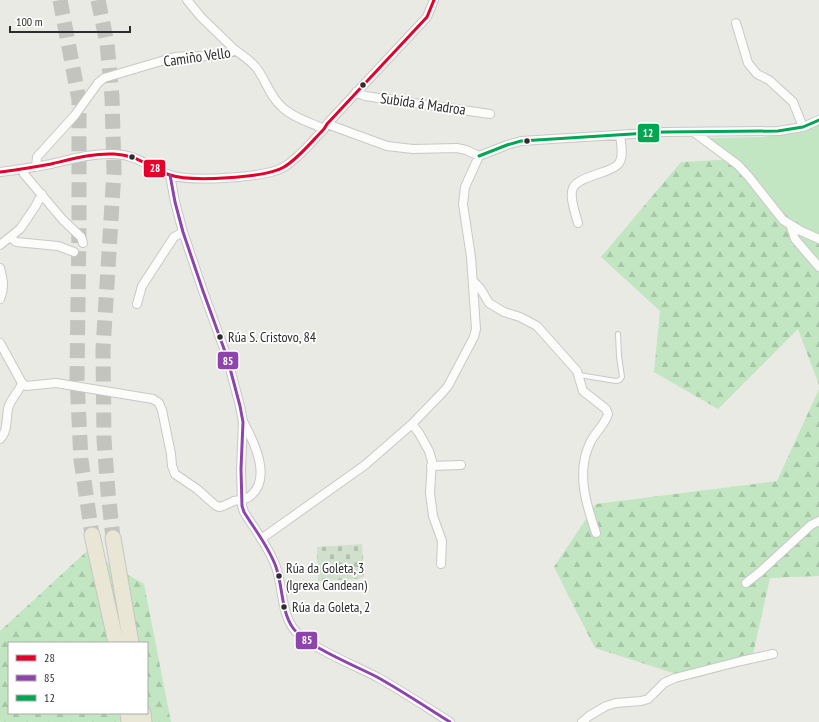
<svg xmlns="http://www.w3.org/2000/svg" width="819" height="722" font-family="'PT Sans Narrow',sans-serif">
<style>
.forest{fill:url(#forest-firs);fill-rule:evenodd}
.cemetery{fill:url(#cemetery-stones)}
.park{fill:#c1e6c1}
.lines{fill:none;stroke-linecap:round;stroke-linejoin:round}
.motorway-tunnel{stroke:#c4c4bf;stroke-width:15;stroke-dasharray:15 8;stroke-linecap:butt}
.service-casing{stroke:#c9c8c8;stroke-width:6}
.minor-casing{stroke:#c9c8c8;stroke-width:10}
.motorway-casing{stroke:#c6c6c3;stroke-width:17}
.service{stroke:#fcfcfb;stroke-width:4}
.minor{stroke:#fcfcfb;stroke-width:8}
.motorway{stroke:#e9e6d6;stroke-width:15}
.bus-1-casing{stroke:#fff;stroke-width:6}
.bus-2-casing{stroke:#fff;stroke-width:6}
.bus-3-casing{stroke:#fff;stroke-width:6}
.bus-1{stroke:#e4002b;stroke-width:3}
.bus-2{stroke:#8e44ad;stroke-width:3}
.bus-3{stroke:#00a651;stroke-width:3}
.bus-dot{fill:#2d2d2d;stroke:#fff;stroke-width:1.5}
.labels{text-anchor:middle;stroke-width:3.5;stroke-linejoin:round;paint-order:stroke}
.bus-label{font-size:14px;fill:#2d2d2d;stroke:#fff;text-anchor:start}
.street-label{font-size:15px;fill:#2d2d2d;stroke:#fff}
.line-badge{stroke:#fff;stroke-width:1.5}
.badge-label{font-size:11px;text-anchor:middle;font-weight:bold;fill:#fff}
</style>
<defs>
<pattern id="forest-firs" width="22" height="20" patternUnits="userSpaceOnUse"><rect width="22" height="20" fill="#c1e6c1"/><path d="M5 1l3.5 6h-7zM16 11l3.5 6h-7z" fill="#a6c6a6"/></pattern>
<pattern id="cemetery-stones" width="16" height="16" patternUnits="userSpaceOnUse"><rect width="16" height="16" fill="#d0e0cc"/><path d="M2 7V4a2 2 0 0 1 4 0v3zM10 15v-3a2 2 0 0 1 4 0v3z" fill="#b3c0b0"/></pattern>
</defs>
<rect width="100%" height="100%" fill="#eaeae4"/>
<path class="forest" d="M758,158l61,57v170l-21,-56 -80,80 -64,-37 6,-61 -59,-54 80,-95z
M819,389v187l-49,2 -19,85 -59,16 -97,-31 -41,-81 42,-63 181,-23z
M87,551l57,33 27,138h-171v-91zM9,643h138v70h-138z"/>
<path class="cemetery" d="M362,544l2,33 -7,2 -39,2 -1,-34z"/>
<path class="park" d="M819,121v113l-31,-17 -79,-79 55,-1z"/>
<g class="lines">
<path class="motorway-tunnel" d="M60,0l19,100v127l-2,152 4,81 11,75
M98,0l9,43 5,54 2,74 -11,178 1,90 4,53 5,46"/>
<g class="service-casing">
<path id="service" d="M579,375l37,6 4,-1 2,-3 -3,-21 -1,-22"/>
</g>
<g class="minor-casing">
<path id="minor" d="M187,0l14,17 34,33
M736,23l12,40 9,11 12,6 24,22 10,25
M356,92l9,4 125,18
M327,124l60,22 26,3 44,-1 9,2 13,6
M695,133l43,32 11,12 34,43 18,11 18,8
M479,156l28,-11 14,-4 143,-9 114,-1 25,-4 16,-7
M36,167l1,-10 38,-42 23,-32 6,-5 71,-21c15,-2 49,2 60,-7 8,6 17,11 23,20 9,13 12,27 25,38 12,11 27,14 41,21
M23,169l1,5 39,46 18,17 2,6
M0,172c17,-2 34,-5 51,-8 21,-5 42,-11 63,-10 25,1 35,14 56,21 20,7 96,3 114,-8 15,-9 28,-26 40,-38l3,-5 100,-107 7,-17
M170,175l5,27 8,30 20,59 24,66 13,49 3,16 -2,47 1,37 2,6c11,18 25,35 32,55 7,20 5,44 17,61 13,18 63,38 84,49 25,14 49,30 73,45
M578,223c-12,-40 -9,-39 28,-52 4,-2 11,-4 13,-8 5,-7 2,-20 1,-28
M790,224l5,15 24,28
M10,237l6,5 42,4 16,6
M0,245l20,-16 15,-22 7,-13
M0,268c3,12 5,20 0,31
M473,281l7,7 9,15 15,9 16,5 17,9 40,45 6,20 23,18 2,5c-3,11 -13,18 -18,29 -14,29 -4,61 6,90
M137,304l5,-18 32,-49 9,-5
M0,343l22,40 4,3 30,-3 97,16 6,4 3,7 9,44 1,12 3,8 22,15 18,16 4,2c6,-1 10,-4 15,-6 4,-1 11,-1 15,-4 24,-17 5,-55 -5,-74
M412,424l7,9 10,18 3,10 -2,32 3,23 9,25 -1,23
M0,439c8,-8 6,-20 8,-30 2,-10 11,-17 14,-26
M431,466l30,-1
M261,539l104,-74 47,-41 30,-31 6,-7 26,-49 2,-8 -5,-72 -8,-53 2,-17 14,-31
M746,583l14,-11 51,-47 8,-4
M582,722l7,-6 17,-10 10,-3 25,-2 7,-2 16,-16 11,-5 66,-17 32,-7"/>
</g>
<g class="motorway-casing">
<path id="motorway" d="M92,535l24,108
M113,538l18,105
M128,713l1,9
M143,713l1,9"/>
</g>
<use href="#service" class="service"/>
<use href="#minor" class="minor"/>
<use href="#motorway" class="motorway"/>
<g class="bus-1-casing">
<path id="bus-1" d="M0,172c17,-2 34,-5 51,-8 21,-5 42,-11 63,-10 25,1 35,14 56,21 20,7 96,3 114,-8 15,-9 28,-26 40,-38l3,-5 100,-107 7,-17"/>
</g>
<g class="bus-2-casing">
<path id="bus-2" d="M170,175l5,27 8,30 20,59 24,66 13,49 3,16 -2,47 1,37 2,6c11,18 25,35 32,55 7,20 5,44 17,61 13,18 63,38 84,49 25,14 49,30 73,45"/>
</g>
<g class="bus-3-casing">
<path id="bus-3" d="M479,156l28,-11 14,-4 143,-9 114,-1 25,-4 16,-7"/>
</g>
<use href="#bus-1" class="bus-1"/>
<use href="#bus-2" class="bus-2"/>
<use href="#bus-3" class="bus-3"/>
</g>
<g class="bus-dot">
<circle cx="363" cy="85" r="3.5"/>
<circle cx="527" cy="141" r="3.5"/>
<circle cx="132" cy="157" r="3.5"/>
<circle cx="220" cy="337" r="3.5"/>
<circle cx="279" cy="576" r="3.5"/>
<circle cx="284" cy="607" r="3.5"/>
</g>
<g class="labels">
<g class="bus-label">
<text x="228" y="342">Rúa S. Cristovo, 84</text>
<text x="286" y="573">Rúa da Goleta, 3<tspan x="286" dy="17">(Igrexa Candean)</tspan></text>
<text x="292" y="612">Rúa da Goleta, 2</text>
</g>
<g class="street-label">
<text transform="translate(197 57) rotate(-8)" y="5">Camiño Vello</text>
<text transform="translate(423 104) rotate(8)" y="5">Subida á Madroa</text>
</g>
</g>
<g class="line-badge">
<rect x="637" y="123" width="23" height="20" rx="4" fill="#00a651"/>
<rect x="143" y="159" width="23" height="19" rx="4" fill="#e4002b"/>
<rect x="217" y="351" width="22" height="19" rx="4" fill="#8e44ad"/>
<rect x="295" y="631" width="23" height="19" rx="4" fill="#8e44ad"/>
</g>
<g class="badge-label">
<text x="648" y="137">12</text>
<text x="155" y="172">28</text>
<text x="228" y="365">85</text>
<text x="307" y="644">85</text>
</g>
<rect x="8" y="642" width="140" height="72" fill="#ffffff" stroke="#ababab"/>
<rect x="16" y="655" width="20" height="6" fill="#e4002b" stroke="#ababab"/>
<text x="44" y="662" font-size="12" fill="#2d2d2d">28</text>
<rect x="16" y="675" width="20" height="6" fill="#8e44ad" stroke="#ababab"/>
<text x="44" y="682" font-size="12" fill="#2d2d2d">85</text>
<rect x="16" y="695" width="20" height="6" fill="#00a651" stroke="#ababab"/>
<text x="44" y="702" font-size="12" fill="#2d2d2d">12</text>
<path d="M10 26v6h120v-6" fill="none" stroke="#2d2d2d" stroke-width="2"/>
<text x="16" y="26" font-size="12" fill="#2d2d2d" stroke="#ffffff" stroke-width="3" paint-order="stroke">100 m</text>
</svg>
